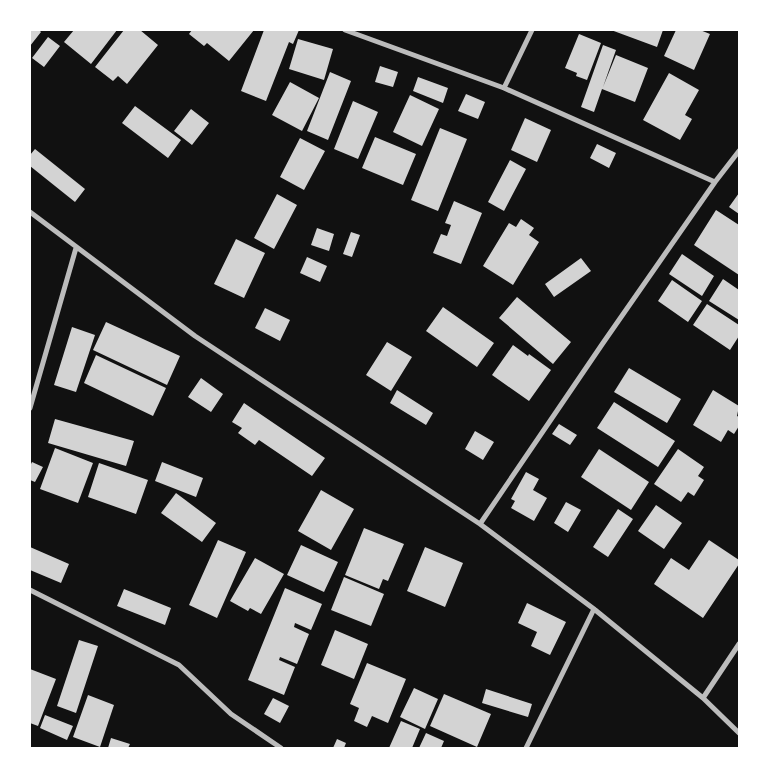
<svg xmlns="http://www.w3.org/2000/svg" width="769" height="778" font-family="'Source Sans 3',sans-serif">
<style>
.building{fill:#d3d3d3}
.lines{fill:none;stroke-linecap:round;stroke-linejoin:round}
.minor{stroke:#bcbcbc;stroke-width:5}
</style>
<rect width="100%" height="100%" fill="#111"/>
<path class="building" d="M30,30h9l2,2 -11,14z
M74,30h43l-26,34 -27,-22z
M124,30h16l18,15 -31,39 -9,-8 -5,5 -18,-14z
M192,30h62l-25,31 -22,-18 -3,3 -15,-12z
M264,30h35l-6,14 -4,-2 -23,59 -25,-10z
M611,30h52l-6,17z
M676,30h24l10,4 -16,36 -30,-14z
M579,34l22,9 -14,37 -11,-4 1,-3 -12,-5z
M48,37l12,9 -16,21 -12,-9z
M298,39l35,10 -9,31 -35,-11z
M603,45l13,5 -13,37 13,-32 32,13 -13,34 -33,-13 -8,23 -13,-5z
M380,66l18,6 -5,15 -18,-5z
M330,72l21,9 -23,59 -21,-9z
M669,73l30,17 -14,25 7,4 -12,21 -37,-20z
M418,77l30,11 -5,15 -30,-12z
M290,82l29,16 -17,33 -30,-16z
M466,94l19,8 -7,17 -20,-8z
M410,95l29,14 -17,37 -29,-14z
M353,101l25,11 -20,47 -24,-10z
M135,106l46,34 -13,18 -46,-35z
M191,109l18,14 -17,22 -18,-14z
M525,118l26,12 -14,32 -26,-12z
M440,128l27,11 -29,72 -27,-11z
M375,137l41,17 -13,31 -41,-17z
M300,138l25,13 -21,39 -24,-13z
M597,144l19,9 -7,15 -19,-10z
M35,149l50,40 -10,13 -45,-36v-11z
M510,160l16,9 -22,42 -16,-9z
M739,193v21l-10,-7z
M277,194l20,11 -23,44 -20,-11z
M454,201l28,12 -21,51 -28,-11 8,-19 6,2 4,-11 -6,-2z
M716,210l23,15v50l-45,-30z
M521,219l13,9 -5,7 10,7 -26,43 -30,-19 26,-43 7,4z
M317,228l17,6 -5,17 -18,-6z
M351,232l9,3 -8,22 -9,-3z
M236,239l29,14 -21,45 -30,-14z
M682,254l32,22 -12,20 -33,-22z
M307,257l20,9 -7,16 -20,-9z
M581,258l10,13 -37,26 -9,-13z
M723,279l16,11v30l-30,-19z
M672,280l30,21 -14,21 -30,-21z
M517,297l54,45 -18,22 -54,-46z
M707,304l32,21v11l-9,14 -37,-25z
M443,307l51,36 -17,24 -51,-36z
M265,308l25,12 -10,21 -25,-13z
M106,322l74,34 -13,29 -74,-35z
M72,327l23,8 -19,57 -22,-7z
M387,342l25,15 -21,34 -25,-16z
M513,345l15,11 1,-2 22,16 -22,31 -37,-26z
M96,355l70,33 -13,28 -69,-33z
M629,368l52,31 -14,24 -53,-31z
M201,378l22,16 -12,18 -23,-15z
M397,390l36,23 -7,12 -36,-22z
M713,390l26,16 -2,10 2,1v9l-5,8 -6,-4 -7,12 -28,-17z
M614,402l61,39 -17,26 -61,-39z
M244,403l81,55 -13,18 -53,-36 -4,5 -17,-12 4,-5 -10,-6z
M55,419l79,22 -8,25 -78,-23z
M559,424l18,11 -7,10 -18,-11z
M475,431l19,11 -11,18 -18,-11z
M55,448l38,15 -15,40 -38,-14z
M599,449l50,33 -18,28 -50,-33z
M678,449l26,18 -6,9 6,4 -10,16 -6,-4 -7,10 -27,-18z
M32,462l11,5 -8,15 -5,-2v-14z
M162,462l41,16 -7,19 -41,-16z
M99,463l49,17 -12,34 -48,-17z
M526,472l13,7 -6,11 14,8 -13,23 -23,-13 4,-7 -4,-2z
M321,490l33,19 -23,41 -33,-19z
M176,493l40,30 -14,19 -41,-29z
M566,502l15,8 -13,22 -14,-9z
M656,505l26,18 -18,26 -26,-18z
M618,509l15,10 -25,38 -15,-10z
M364,528l40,16 -16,37 -5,-2 -4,10 -34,-14z
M218,540l28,12 -29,66 -28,-13z
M709,540l30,20v4l-36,54 -49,-34 17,-26 18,12z
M301,545l37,17 -14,30 -37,-17z
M30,547l39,17 -8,19 -31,-13z
M425,547l38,16 -18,44 -38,-16z
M255,558l29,16 -23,40 -11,-6 -2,3 -18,-10z
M344,577l40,17 -13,32 -40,-16z
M285,588l37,16 -11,26 -16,-7 -1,4 15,7 -12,30 -17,-7 -1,3 16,7 -11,28 -36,-15z
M124,589l47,19 -6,17 -48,-19z
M527,603l39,19 -16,33 -19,-9 6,-14 -19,-9z
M335,630l33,14 -14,35 -33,-14z
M79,640l19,6 -22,67 -19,-7z
M367,663l39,16 -18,44 -16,-7 -5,11 -13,-6 5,-13 -9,-4z
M30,669l26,10 -18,47 -8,-3z
M414,688l24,11 -13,30 -25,-12z
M486,689l46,15 -4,13 -46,-14z
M444,694l47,20 -14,33 -47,-21z
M88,695l26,10 -14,42 -27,-10z
M273,698l16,8 -9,17 -16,-9z
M45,715l28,11 -6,14 -27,-12z
M401,721l19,8 -8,19h-23z
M426,733l18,8 -3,7h-22z
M111,738l19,6 -2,4h-20z
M337,739l9,4 -2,5h-11z"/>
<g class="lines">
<path class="minor" d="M345,30l159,58 211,94
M504,88l28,-58
M30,212l165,124 285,188 114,85 109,89 36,35
M30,408l46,-160
M480,524l123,-181 112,-161 24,-31
M30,590l149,75 52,49 50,34
M703,698l36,-54
M526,748l68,-139"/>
</g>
<rect width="769" height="778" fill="none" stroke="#ffffff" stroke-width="62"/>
</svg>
